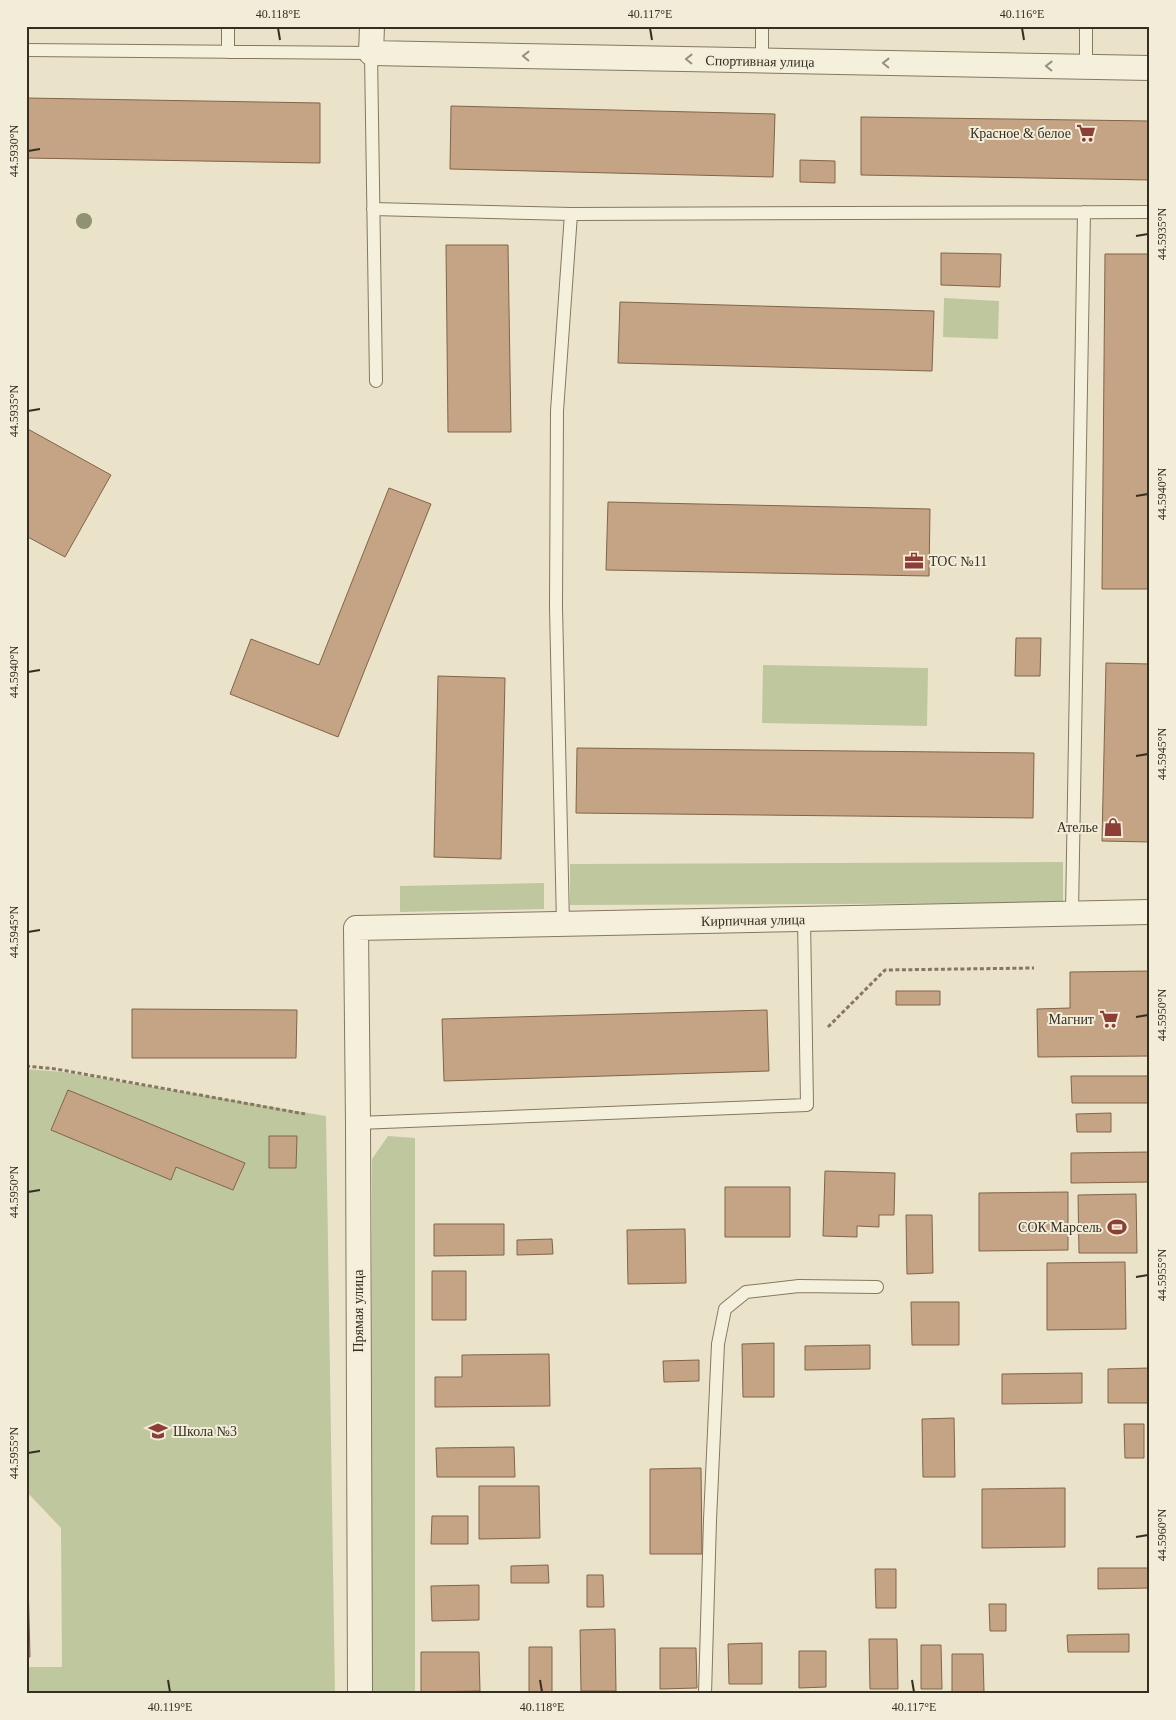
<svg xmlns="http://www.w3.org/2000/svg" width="1176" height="1720" font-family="Georgia,serif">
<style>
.green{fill:#bfc79f}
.building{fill:#c4a484;stroke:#816449}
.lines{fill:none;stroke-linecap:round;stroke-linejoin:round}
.lane-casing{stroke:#857760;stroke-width:14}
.street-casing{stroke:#857760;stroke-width:26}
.path{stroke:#857760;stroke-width:3;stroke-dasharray:4 2.5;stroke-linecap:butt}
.lane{stroke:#f5f0dc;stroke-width:12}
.street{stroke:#f5f0dc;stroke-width:24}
.tree{fill:#8f9373}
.oneway{stroke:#968f7f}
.ticks{fill:none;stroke:#372e22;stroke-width:2}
.labels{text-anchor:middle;stroke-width:4;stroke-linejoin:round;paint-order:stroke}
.street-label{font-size:14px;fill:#372e22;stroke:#f2edd9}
.poi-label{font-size:14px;fill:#372e22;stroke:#f2edd9;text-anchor:end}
.neatline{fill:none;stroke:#372e22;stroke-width:2}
.ticks-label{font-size:12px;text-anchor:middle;fill:#372e22}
</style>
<rect width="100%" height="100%" fill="#eae3ca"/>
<path class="green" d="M944,298l55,3 -1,38 -55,-2z
M763,665l165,3 -1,58 -165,-3z
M1063,862v41l-493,2v-41z
M544,883v26l-144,3v-26z
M26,1069l37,3 263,44 9,578h-309v-27h36l-1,-139 -35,-37z
M388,1136l27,2v556h-44l1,-535z"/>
<path class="building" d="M26,98l294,5v60l-294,-5z
M451,106l324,8 -2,63 -323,-8z
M861,117l289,4v59l-289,-5z
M800,160l35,1v22l-35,-1z
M446,245h62l3,187h-63z
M941,253l60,1 -1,33 -59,-2z
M1105,254h45v335h-48z
M620,302l314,9 -2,60 -314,-8z
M26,428l85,47 -46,82 -39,-21z
M389,488l42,16 -93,233 -108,-43 21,-55 68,26z
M608,502l322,7 -1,67 -323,-6z
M1016,638h25l-1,38h-25z
M1106,663l44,1v178l-48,-1z
M438,676l67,2 -4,181 -67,-2z
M577,748l457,5 -1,65 -457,-5z
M1150,971v85l-112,1 -1,-48 33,-1v-36z
M896,991h44v14h-44z
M132,1009l165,1 -1,48h-164z
M767,1010l2,61 -325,10 -2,-62z
M1071,1076h79v27h-78z
M68,1090l177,73 -12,27 -57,-23 -5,13 -120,-50z
M1111,1113v19h-34l-1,-18z
M269,1136h28l-1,32h-27z
M1150,1152v30l-79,1v-30z
M825,1171l70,2 -1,42h-15v12l-22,-1v11l-34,-1z
M725,1187h65v50h-65z
M1068,1192v58l-89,1v-58z
M1136,1194l1,59h-58l-1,-58z
M906,1215h26l1,58 -26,1z
M434,1224h70v31l-70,1z
M685,1229l1,54 -58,1 -1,-54z
M552,1239l1,15 -36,1v-15z
M1125,1262l1,67 -79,1v-67z
M432,1271h34v49h-34z
M911,1302h48v43h-47z
M774,1343v54h-31l-1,-53z
M870,1345v24l-65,1v-24z
M549,1354l1,52 -115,1v-30h27v-22z
M699,1360v21l-35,1 -1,-21z
M1150,1368v35h-42v-34z
M1082,1373v30l-80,1v-30z
M954,1418l1,59h-32l-1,-58z
M1124,1424h20v34h-19z
M514,1447l1,30h-78l-1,-29z
M701,1468l1,86h-52v-85z
M479,1486h60l1,52 -61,1z
M1065,1488v59l-83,1v-59z
M26,1503l4,154h-4z
M432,1516h36v28h-37z
M548,1565l1,18h-38v-17z
M1098,1568h52v20l-52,1z
M875,1569h21v39h-20z
M587,1575h16l1,32h-17z
M479,1585v35l-47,1 -1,-35z
M989,1604h17v27h-16z
M615,1629l1,62h-35l-1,-61z
M1129,1634v18h-61l-1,-17z
M869,1639h28l1,50h-28z
M762,1643v41h-33l-1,-40z
M921,1645h20l1,44h-21z
M529,1647h23v47h-23z
M660,1648h36l1,40 -37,1z
M799,1651h27v36l-27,1z
M421,1652h58l1,39 -59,1z
M952,1654h31l1,38h-32z"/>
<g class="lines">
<g class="lane-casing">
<path id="lane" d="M762,26v35
M26,50l345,3 5,328
M228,52v-26
M1086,67v-41
M373,209l198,5 579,-2
M1072,913l12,-701
M563,924l-7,-317 1,-196 14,-197
M358,1123l449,-18 -3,-186
M705,1694l5,-174 8,-176 7,-35 21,-17 53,-6 78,1"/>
</g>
<g class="street-casing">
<path id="street" d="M372,26l-1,27 779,15
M360,1694l-2,-571 -2,-195 794,-16"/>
</g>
<path class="path" d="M828,1027l57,-57 149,-2
M26,1066l30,3 249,45"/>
<use href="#lane" class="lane"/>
<use href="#street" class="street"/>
</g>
<circle class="tree" cx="84" cy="221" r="8"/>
<defs><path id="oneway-chevron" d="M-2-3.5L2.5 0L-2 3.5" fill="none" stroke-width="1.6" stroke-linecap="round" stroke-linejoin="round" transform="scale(1.25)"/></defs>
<g class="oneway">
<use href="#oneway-chevron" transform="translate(526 56) rotate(-179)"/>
<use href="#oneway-chevron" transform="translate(689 59) rotate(-179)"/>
<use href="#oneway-chevron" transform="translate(886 63) rotate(-179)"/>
<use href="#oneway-chevron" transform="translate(1049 66) rotate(-179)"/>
</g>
<path class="ticks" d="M278,28l2,12M650,28l2,12M1022,28l2,12M28,151l12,-2M1136,236l12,-2M28,411l12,-2M1136,496l12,-2M28,672l12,-2M1136,756l12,-2M28,932l12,-2M1136,1017l12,-2M28,1192l12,-2M1136,1277l12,-2M28,1453l12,-2M1136,1537l12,-2M168,1680l2,12M540,1680l2,12M912,1680l2,12"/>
<defs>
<g id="supermarket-bare" transform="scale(1.5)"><path d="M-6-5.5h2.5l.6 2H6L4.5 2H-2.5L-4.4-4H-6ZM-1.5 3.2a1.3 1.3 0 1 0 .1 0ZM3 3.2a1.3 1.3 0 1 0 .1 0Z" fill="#8d3e37" stroke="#f2edd9" stroke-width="2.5" paint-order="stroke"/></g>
<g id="office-bare" transform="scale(1.5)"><path d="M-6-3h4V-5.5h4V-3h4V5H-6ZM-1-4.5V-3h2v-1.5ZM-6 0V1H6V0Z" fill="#8d3e37" stroke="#f2edd9" stroke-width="2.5" paint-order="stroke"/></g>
<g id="shop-bare" transform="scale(1.5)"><path d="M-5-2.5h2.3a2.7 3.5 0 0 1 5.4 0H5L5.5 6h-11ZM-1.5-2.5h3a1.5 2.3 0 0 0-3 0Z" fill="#8d3e37" stroke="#f2edd9" stroke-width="2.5" paint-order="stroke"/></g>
<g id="stadium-bare" transform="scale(1.5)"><path d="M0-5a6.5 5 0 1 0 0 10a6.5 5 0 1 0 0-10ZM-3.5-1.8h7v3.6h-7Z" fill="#8d3e37" stroke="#f2edd9" stroke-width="2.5" paint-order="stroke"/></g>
<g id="school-bare" transform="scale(1.5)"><path d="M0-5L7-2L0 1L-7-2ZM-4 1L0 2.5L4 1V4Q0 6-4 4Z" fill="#8d3e37" stroke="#f2edd9" stroke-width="2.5" paint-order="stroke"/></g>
</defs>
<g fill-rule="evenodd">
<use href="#supermarket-bare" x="1086" y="133"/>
<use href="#office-bare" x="914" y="561"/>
<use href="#shop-bare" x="1113" y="827"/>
<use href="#supermarket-bare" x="1109" y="1019"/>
<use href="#stadium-bare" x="1117" y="1227"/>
<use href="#school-bare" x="158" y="1431"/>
</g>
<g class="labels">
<g class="street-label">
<text transform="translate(760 61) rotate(1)" y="5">Спортивная улица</text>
<text transform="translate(753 920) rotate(-1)" y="5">Кирпичная улица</text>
<text transform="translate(358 1311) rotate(-90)" y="5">Прямая улица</text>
</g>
<g class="poi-label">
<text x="1071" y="138">Красное &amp; белое</text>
<text x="929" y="566" text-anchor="start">ТОС №11</text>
<text x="1098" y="832">Ателье</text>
<text x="1094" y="1024">Магнит</text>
<text x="1102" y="1232">СОК Марсель</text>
<text x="173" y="1436" text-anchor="start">Школа №3</text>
</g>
</g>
<rect width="1176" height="1720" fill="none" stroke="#f2edd9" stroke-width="55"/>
<rect x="28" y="28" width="1120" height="1664" class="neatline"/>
<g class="ticks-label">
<text x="278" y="18">40.118°E</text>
<text x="650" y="18">40.117°E</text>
<text x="1022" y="18">40.116°E</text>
<text transform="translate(14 151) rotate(-90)" y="4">44.5930°N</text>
<text transform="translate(1162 234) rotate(-90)" y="4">44.5935°N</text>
<text transform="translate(14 411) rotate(-90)" y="4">44.5935°N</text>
<text transform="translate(1162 494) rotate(-90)" y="4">44.5940°N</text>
<text transform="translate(14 672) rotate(-90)" y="4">44.5940°N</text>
<text transform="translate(1162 754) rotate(-90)" y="4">44.5945°N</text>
<text transform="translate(14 932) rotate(-90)" y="4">44.5945°N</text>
<text transform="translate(1162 1015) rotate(-90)" y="4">44.5950°N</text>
<text transform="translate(14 1192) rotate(-90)" y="4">44.5950°N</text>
<text transform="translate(1162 1275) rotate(-90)" y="4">44.5955°N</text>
<text transform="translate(14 1453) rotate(-90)" y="4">44.5955°N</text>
<text transform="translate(1162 1535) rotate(-90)" y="4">44.5960°N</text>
<text x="170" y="1711">40.119°E</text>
<text x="542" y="1711">40.118°E</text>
<text x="914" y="1711">40.117°E</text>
</g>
</svg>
